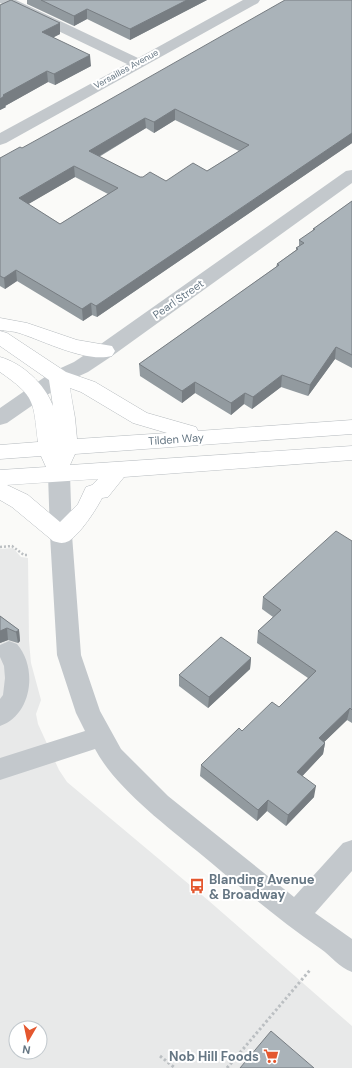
<svg xmlns="http://www.w3.org/2000/svg" width="352" height="1068" font-family="'DM Sans',sans-serif">
<style>
.built{fill:#e8e9e9;fill-rule:evenodd}
.lines{fill:none;stroke-linecap:round;stroke-linejoin:round}
.major-casing{stroke:#b5babe;stroke-width:1}
.path-far1{stroke:#bbbfc2;stroke-width:2.5;stroke-dasharray:2 2;stroke-linecap:butt}
.path{stroke:#bbbfc2;stroke-width:3;stroke-dasharray:2.5 2.5;stroke-linecap:butt}
.minor{fill:#c3c8cc;fill-rule:evenodd}
.major{fill:#fff;fill-rule:evenodd}
.wall{fill:#929a9f;fill-rule:evenodd}
.shaded-wall{fill:#777d82}
.building{fill:#aab3b9;stroke:#777d82;fill-rule:evenodd}
.labels{text-anchor:middle;stroke-width:4;stroke-linejoin:round;paint-order:stroke}
.far-street-label{font-size:9px;fill:#657683;stroke:#fff}
.street-label{font-size:11px;fill:#657683;stroke:#fff}
.near-poi-label{font-size:13px;font-weight:bold;fill:#657683;stroke:#fff;text-anchor:start}
</style>
<rect width="100%" height="100%" fill="#fafaf8"/>
<path class="built" d="M13,548l8,9 7,1 1,83 2,22 10,37 -5,14 2,10 21,46 8,12 142,119 143,125v42h-352v-519zM16,1028h24v24h-24z"/>
<g class="lines">
<g class="major-casing">
<path id="major" d="M0,318l27,5 50,17 35,6 3,5 -3,5c-26,7 -68,-15 -93,-23 -6,-2 -13,-2 -19,-3z
M0,331l7,2 59,39 29,10 52,31 49,14 2,4 154,-11v14l-277,20 -5,11 282,-19v14l-228,17 -16,20 -6,1c-6,12 -22,36 -33,43 -6,3 -10,2 -16,0l-41,-34 -12,-7v-30l46,-3 -5,-11 -41,3v-14l38,-3c-5,-41 -2,-45 -38,-70v-15c22,6 45,27 53,49l-4,-26 -49,-34zM70,388l11,4 52,31 34,10 -90,6 -2,-21zM98,479l-6,6 -6,2 -8,17 -18,18 -32,-27 -21,-10z"/>
</g>
<path class="path-far1" d="M0,547l12,-1 12,9h5"/>
<path class="path" d="M160,1056l15,12
M227,1068l83,-98"/>
<path class="minor" d="M0,0h16l122,58 105,-58h17l-2,3 -252,140 -6,2v-12l127,-69 -127,-61z
M352,170v13l-240,173 -24,16 -22,10 -59,41 -7,2v-17l52,-36 22,-10 24,-16 248,-175z
M59,466l7,3 4,5 2,61 9,120 19,56 21,38 47,47 126,101 49,-54 9,-3v31l-37,42 37,26v33c-13,-5 -20,-15 -31,-23 -44,-30 -83,-64 -124,-98 -33,-27 -82,-64 -102,-102l-95,31v-22l85,-27 -9,-18 -19,-58 -7,-120 -2,-61 4,-5z
M9,641l8,3c21,24 15,71 -17,82v-27l3,-4 2,-17 -1,-12 -4,-9v-12z"/>
<use href="#major" class="major"/>
</g>
<path class="wall" d="M27,0h180l-77,40 -43,-21 -13,7 -47,-22z
M352,0v143l-255,174 -5,-2 -9,6 -66,-40 -12,8 -5,-3v-128zM175,120l64,31 -32,20 -41,10 -23,-4h-3l-41,-20 47,-29 8,5zM75,177l33,17 -48,30 -32,-20z
M0,5l60,18v11l-7,3 38,29 -36,19 -7,-3 -43,24 1,1 -6,3z
M352,201v167l-17,-9 -27,37 -27,-9 -29,22 -8,-5 -13,11 -36,-22 -13,10 -42,-27 -1,-12 137,-97 1,-3 19,-14v-2l3,-2v-6l14,-9v-2z
M352,541v182l-5,-3 -23,22 1,1 -2,11 -21,22 12,21 -28,29 -19,-15 -10,10 -57,-45 1,-11 41,-34 37,-24 29,-29 -51,-35 1,-12 15,-14 -11,-8 1,-12z
M0,616l19,14 1,11 -2,2 -10,-3 -8,3z
M251,658l-1,11 -42,39 -29,-22v-11z"/>
<path class="shaded-wall" d="M187,0h20l-77,40v-11z
M87,9v10l-13,7v-10z
M60,23v11l-17,9 -1,-11z
M90,55l1,11 -36,19 -1,-11z
M47,71l1,11 -43,24 1,1 -6,3v-11l3,-4z
M175,109v11l-21,13v-11z
M145,118l1,10 -57,34v-11z
M352,133v10l-255,174 -1,-11z
M74,166l1,11 -55,32 -1,-11z
M16,270l1,11 -12,8 -1,-11z
M91,303l1,12 -9,6 -1,-12z
M336,347l-1,12 -27,37 2,-11z
M282,375l-1,12 -29,22 1,-12z
M195,382v11l-13,10v-12z
M245,393l-1,11 -13,11v-12z
M7,628l1,12 -8,3v-12z
M19,630l1,11 -2,2 -2,-11z
M251,658l-1,11 -42,39 1,-11z
M350,708l-3,12 -30,29 2,-11z
M325,743l-2,11 -27,29 1,-11z
M316,786l-2,11 -28,29 2,-11z
M268,800l-1,11 -10,10 1,-11z"/>
<path class="building" d="M11,0l49,23 -18,9 48,23 -36,19 -7,-3 -44,24 1,1 -4,3v-94z
M41,0h146l-57,29 -43,-20 -13,7z
M285,0h67v133l-256,173 -5,-3 -9,6 -66,-39 -12,8 -4,-2v-118l20,-11 2,1 78,-43zM175,109l74,36 -42,26 -14,-8 -27,18 -16,-9 -7,5h-3l-51,-26 56,-33 9,4zM74,166l44,22 -58,36 -41,-26z
M352,201v154l-16,-8 -26,38 -28,-10 -29,22 -8,-4 -14,10 -36,-21 -13,9 -43,-27 140,-99 -2,-1 21,-15 -2,-1 8,-5 -5,-3 16,-11h-2z
M336,531l16,10v169l-2,-2 -31,30 6,5 -28,29 19,14 -28,29 -20,-15 -10,10 -57,-45 38,-37 3,3 30,-29 7,5 37,-36 -58,-40 23,-21 -18,-13z
M0,616l19,14 -3,2 -9,-4 -7,3z
M221,637l30,21 -42,39 -30,-22z
M271,1031l43,37h-74z"/>
<defs>
<g id="bus-bare" transform="scale(1.2)"><path d="M-5-6H5V4H4V6H2V4H-2V6H-4V4H-5ZM-3.5-4V0h7V-4ZM-3.5 1.2v1.5H-2V1.2ZM2 1.2v1.5H3.5V1.2Z" fill="#e4572e" stroke="#fff" stroke-width="2.5" paint-order="stroke"/></g>
<g id="supermarket-bare" transform="scale(1.2)"><path d="M-6-5.5h2.5l.6 2H6L4.5 2H-2.5L-4.4-4H-6ZM-1.5 3.2a1.3 1.3 0 1 0 .1 0ZM3 3.2a1.3 1.3 0 1 0 .1 0Z" fill="#e4572e" stroke="#fff" stroke-width="2.5" paint-order="stroke"/></g>
</defs>
<g fill-rule="evenodd">
<use href="#bus-bare" x="197" y="886"/>
<use href="#supermarket-bare" x="271" y="1056"/>
</g>
<g class="labels">
<g class="far-street-label">
<text transform="translate(126 69) rotate(-29)" y="3">Versailles Avenue</text>
</g>
<g class="street-label">
<text transform="translate(178 299) rotate(-35)" y="4">Pearl Street</text>
<text transform="translate(176 439) rotate(-4)" y="4">Tilden Way</text>
</g>
<g class="near-poi-label">
<text x="209" y="884">Blanding Avenue<tspan x="209" dy="15">&amp; Broadway</tspan></text>
<text x="259" y="1061" text-anchor="end">Nob Hill Foods</text>
</g>
</g>
<g transform="translate(28 1040) rotate(189)"><circle r="19" fill="#ffffff" stroke="#c1c8cd"/>
<path d="M0-3L7 15L0 10L-7 15Z" fill="#e4572e"/>
<text y="-6" font-size="11" font-weight="bold" text-anchor="middle" fill="#657683">N</text>
</g>
</svg>
